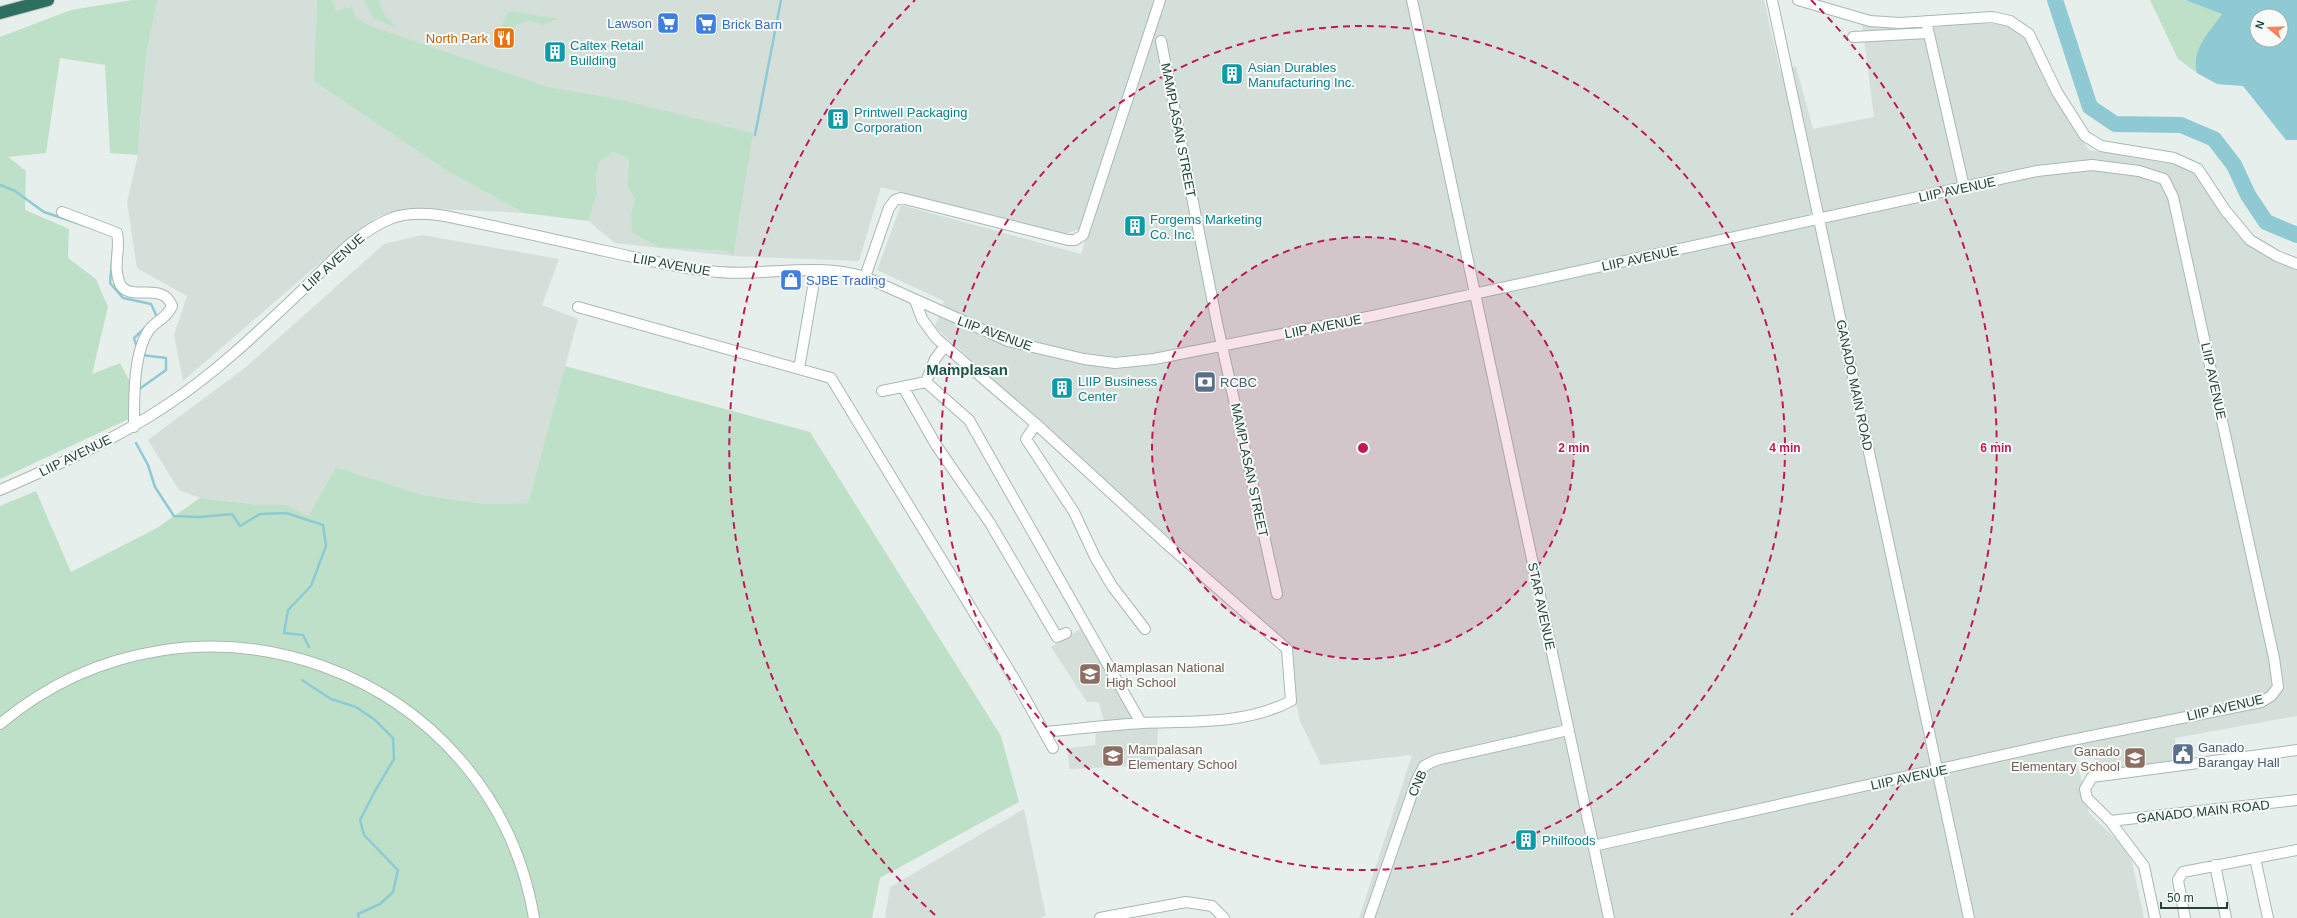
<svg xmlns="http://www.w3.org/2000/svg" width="2297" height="918" font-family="Helvetica,sans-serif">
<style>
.built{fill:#d4dfda}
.green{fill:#bfe0c8}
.water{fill:#8ec9d4;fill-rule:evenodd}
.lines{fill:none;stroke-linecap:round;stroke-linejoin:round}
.stream{stroke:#8ec9d4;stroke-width:2.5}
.river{stroke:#8ec9d4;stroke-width:16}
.minor-casing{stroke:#a8b8b2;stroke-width:12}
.highway-casing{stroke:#c2cac8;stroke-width:14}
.minor{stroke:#fff;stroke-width:10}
.highway{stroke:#2f6f62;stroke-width:12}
.ring{fill:none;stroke:#c2185b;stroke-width:2;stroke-dasharray:7 5}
.labels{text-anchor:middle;stroke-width:4;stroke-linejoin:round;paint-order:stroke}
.shop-label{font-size:13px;fill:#366cbe;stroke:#f7fbf9;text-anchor:start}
.food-label{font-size:13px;fill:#c56008;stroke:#f7fbf9;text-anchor:end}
.culture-label{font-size:13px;fill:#0d838f;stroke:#f7fbf9;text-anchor:start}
.street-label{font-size:13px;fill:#24423a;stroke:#f7fbf9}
.service-label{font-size:13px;fill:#4e5e75;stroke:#f7fbf9;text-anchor:start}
.education-label{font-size:13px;fill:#785e54;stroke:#f7fbf9;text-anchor:start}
.quarter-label{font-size:15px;font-weight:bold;fill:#1f5548;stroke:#f7fbf9}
.centre{fill:#c2185b;stroke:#f7fbf9;stroke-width:2}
.ring-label{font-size:12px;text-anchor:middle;font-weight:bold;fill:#c2185b;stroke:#f7fbf9;stroke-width:4;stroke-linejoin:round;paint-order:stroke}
</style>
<rect width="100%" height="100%" fill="#e6efeb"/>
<path class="built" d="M158,0h159l-2,81 134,91 75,41 -108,-5 -37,8 -50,39 -146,126 -9,-46 13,-39 -50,-28 -10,-66 11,-47 6,-78 8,-55z
M329,0h826l-75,229 -15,5 -184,-47 -22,74 -126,-5 -118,-13 -27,-22 9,-27 -1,-17 3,-15 14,-10 16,7 -2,25 8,16 -4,13 28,34 68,4 6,5 -161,-164 -23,-5 -220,-75z
M1165,0h599l16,71 16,-5 17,63 61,-12 -12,-93 45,6 59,-6h40l22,16 40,80 21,30 88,15 24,13 51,67 45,23v448l-122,22 1,26 -80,8 -2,-19 -18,3 13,57 34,33 9,16 12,56h-785l53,-163 -91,10 -21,-44 -5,-24 -2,-48 -358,-322 9,-26 -67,-31 24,-65 180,49z
M422,235l137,24 -17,46 36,14 -50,184 -44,1 -61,-9 -87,-28 -28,49 -21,-11h-26l-61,-7 -21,-8 -31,-50 98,-73 138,-123z
M1085,626l52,94 -33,2 -5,-20h-12l-36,-55z
M1158,726l-1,39 -88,4 -1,-21 27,-3 1,-15z
M1024,809l22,107 -7,2h-154l5,-31z"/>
<path class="green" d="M132,0h26c-14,50 -16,103 -20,155l-28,-2 -5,-88 -45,-7 -14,95 -38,4 18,14 -1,39 44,19 -1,29 28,21 12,28 -16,67 28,-11 11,21 2,33 -133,62v-442l71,-27z
M317,0h15l4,11 7,-2 2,-3 1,2 6,-1 3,10 13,8 181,62 77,14 127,32 -20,123 -6,-5 -68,-4 -27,-15 -1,-19 4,-13 -8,-16 2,-25 -16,-7 -14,10 -3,15 1,17 -9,27 -64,-8 -75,-41 -135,-91z
M364,0h15l5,14 13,14 -24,-10z
M2150,0h35l38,14c-13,18 -33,37 -26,59l-19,-14z
M509,11l50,8 -17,6c-11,-6 -23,-5 -30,5l-11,-4z
M565,366l245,66 191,304 18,66 -139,76 -8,40h-872v-412l36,-15 35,81 86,-44 43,-30 61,7h26l21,11 28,-49 87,28 61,9 44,-1z"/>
<path class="water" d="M2185,0h112v140h-11l-43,-54 -26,-2 -20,-11c-7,-23 13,-41 25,-59zM2257,16h24v24h-24z"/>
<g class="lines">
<path class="stream" d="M755,135l26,-135
M0,185l15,6 29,21 45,15
M113,250l-3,33 13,15 28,6 6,13
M137,348l-3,-10 11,-10
M138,390l28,-20v-12l-24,-3
M136,443l12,22 7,22 19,29 26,1 32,-3 8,12 20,-12 26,-1 37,12 3,21 -15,40 -23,24 -4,23 19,2 6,12
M302,680l29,19 25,8 19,13 18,18 1,21 -19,32 -15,29 4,15 34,35 -5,22 -13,12 -22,10 1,4"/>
<path class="river" d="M2055,0l35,107 25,17 66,1 33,14 20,26 14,30 18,27 31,13"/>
<g class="minor-casing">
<path id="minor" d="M1412,0l197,918
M1772,0l197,918
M1798,0l72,21 30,2 92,-6 18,4 19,13 28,58 28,44 16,10 73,12 24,11 27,41 25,30 27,16 20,8
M1926,21l38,166
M1853,37l75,-4
M1161,41l56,282 60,271
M62,212l55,21c4,17 -5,33 3,51 10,19 42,-4 52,22 -4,11 -16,15 -23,24 -16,23 -15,69 -15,97
M865,277l24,-69 6,-8 6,-2 167,42h7l8,-5 77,-235
M915,300l7,19 14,19 100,86 132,121 119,104 4,52c-47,24 -99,20 -149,22 -33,2 -65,6 -97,9
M578,307l253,71 181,297 41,73
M799,369l17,-99
M926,382l43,38 172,303
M926,382l9,-23 10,-13
M903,387l33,58 54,78 67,114 9,-4
M882,391l44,-9
M1036,424l-10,15 48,73 21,45 17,29 33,43
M0,490c57,-25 115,-50 167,-85 47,-31 88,-70 129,-109 29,-27 58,-63 96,-78 17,-6 35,-5 53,-2 54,11 107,23 160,35 34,7 69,16 104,20 51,7 105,-10 156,6l143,64 76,18 31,4 39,-4 219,-43 664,-145 55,-6 47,6 25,8 9,18 101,461 4,29 -7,9 -10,6 -199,40 -469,104
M0,724c193,-162 492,-56 534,194
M2110,821l187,-21
M2255,858l13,60
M2215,865l11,53
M1100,918l86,-16 26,4 12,12
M1369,918l47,-136 8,-16 12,-6 132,-30
M2155,918l-11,-52 -34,-45 -23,-23 -2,-9 7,-12 205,-27
M2185,918l-7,-38 5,-8 114,-22"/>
</g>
<g class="highway-casing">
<path id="highway" d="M0,13l48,-13"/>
</g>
<use href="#minor" class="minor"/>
<use href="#highway" class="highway"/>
</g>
<circle cx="1363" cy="448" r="211" fill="#c2185b" fill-opacity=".12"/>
<g class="ring">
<circle cx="1363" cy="448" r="211"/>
<circle cx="1363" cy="448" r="422"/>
<path d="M935 915A633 633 0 0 1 915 0M1811 0A633 633 0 0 1 1791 915"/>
</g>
<defs>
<g id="supermarket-square" transform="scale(1.15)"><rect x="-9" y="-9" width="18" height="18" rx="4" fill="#3f7fe0" stroke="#f7fbf9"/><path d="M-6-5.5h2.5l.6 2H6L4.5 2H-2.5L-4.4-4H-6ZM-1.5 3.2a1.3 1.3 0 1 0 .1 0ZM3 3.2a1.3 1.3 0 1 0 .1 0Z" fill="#fff"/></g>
<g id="restaurant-square" transform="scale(1.15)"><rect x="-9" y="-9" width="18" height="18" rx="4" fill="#e8710a" stroke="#f7fbf9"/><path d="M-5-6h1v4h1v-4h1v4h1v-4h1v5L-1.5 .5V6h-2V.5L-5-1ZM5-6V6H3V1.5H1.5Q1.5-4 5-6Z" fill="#fff"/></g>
<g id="building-square" transform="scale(1.15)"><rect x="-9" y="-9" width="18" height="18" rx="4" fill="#0f9aa8" stroke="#f7fbf9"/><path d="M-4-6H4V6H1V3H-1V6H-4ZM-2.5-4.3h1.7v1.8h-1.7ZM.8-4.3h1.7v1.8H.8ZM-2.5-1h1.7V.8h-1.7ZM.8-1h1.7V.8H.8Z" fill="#fff"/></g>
<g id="shop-square" transform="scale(1.15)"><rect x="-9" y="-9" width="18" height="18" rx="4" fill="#3f7fe0" stroke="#f7fbf9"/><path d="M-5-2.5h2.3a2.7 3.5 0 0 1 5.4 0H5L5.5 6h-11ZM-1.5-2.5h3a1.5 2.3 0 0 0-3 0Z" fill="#fff"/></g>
<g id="bank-square" transform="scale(1.15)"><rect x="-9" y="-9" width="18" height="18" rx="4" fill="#5c6f8a" stroke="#f7fbf9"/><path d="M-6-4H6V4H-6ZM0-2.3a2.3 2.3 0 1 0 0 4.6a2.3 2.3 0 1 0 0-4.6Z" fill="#fff"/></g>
<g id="school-square" transform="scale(1.15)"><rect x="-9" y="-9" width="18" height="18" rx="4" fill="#8d6e63" stroke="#f7fbf9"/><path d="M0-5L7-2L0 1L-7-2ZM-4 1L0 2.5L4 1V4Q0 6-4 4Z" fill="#fff"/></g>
<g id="civic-square" transform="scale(1.15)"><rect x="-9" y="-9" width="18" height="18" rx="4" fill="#5c6f8a" stroke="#f7fbf9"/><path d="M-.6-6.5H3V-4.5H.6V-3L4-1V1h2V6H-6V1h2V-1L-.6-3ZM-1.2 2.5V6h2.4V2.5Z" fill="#fff"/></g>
</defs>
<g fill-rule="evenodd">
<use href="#supermarket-square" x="668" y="23"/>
<use href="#supermarket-square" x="706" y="24"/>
<use href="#restaurant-square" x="504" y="38"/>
<use href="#building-square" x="555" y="52"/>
<use href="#building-square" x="1232" y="74"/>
<use href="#building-square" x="838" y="119"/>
<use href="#building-square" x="1135" y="226"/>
<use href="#shop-square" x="791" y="280"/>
<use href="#bank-square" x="1205" y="382"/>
<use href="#building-square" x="1062" y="388"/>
<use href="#school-square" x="1090" y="674"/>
<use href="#civic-square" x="2183" y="754"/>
<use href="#school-square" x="1113" y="756"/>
<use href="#school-square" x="2135" y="758"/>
<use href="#building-square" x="1526" y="840"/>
</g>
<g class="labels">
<g class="shop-label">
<text x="652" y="28" text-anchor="end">Lawson</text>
<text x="722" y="29">Brick Barn</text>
<text x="806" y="285">SJBE Trading</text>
</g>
<g class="food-label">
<text x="488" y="43">North Park</text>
</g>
<g class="culture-label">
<text x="570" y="50">Caltex Retail<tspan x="570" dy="15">Building</tspan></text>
<text x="1248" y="72">Asian Durables<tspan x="1248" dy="15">Manufacturing Inc.</tspan></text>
<text x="854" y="117">Printwell Packaging<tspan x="854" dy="15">Corporation</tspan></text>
<text x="1150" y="224">Forgems Marketing<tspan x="1150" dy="15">Co. Inc.</tspan></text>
<text x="1078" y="386">LIIP Business<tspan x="1078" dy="15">Center</tspan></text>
<text x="1542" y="845">Philfoods</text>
</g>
<g class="street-label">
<text transform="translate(1179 130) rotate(79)" y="5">MAMPLASAN STREET</text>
<text transform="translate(1957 189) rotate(-12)" y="5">LIIP AVENUE</text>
<text transform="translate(1640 258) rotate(-12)" y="5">LIIP AVENUE</text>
<text transform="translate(333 262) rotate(-42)" y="5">LIIP AVENUE</text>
<text transform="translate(672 264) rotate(10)" y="5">LIIP AVENUE</text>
<text transform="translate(1323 326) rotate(-11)" y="5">LIIP AVENUE</text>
<text transform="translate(995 333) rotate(20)" y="5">LIIP AVENUE</text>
<text transform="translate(2214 381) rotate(78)" y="5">LIIP AVENUE</text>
<text transform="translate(1855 385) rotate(78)" y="5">GANADO MAIN ROAD</text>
<text transform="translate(75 455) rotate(-26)" y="5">LIIP AVENUE</text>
<text transform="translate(1250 470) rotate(78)" y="5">MAMPLASAN STREET</text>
<text transform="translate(1542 606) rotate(78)" y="5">STAR AVENUE</text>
<text transform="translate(2225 707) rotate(-13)" y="5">LIIP AVENUE</text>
<text transform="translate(1909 777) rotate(-12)" y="5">LIIP AVENUE</text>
<text transform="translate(1417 783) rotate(-66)" y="5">CNB</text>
<text transform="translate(2203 811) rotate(-6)" y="5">GANADO MAIN ROAD</text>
</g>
<g class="service-label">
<text x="1220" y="387">RCBC</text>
<text x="2198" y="752">Ganado<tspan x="2198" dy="15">Barangay Hall</tspan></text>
</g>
<g class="education-label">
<text x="1106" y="672">Mamplasan National<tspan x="1106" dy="15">High School</tspan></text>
<text x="1128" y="754">Mampalasan<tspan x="1128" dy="15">Elementary School</tspan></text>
<text x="2120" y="756" text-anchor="end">Ganado<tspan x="2120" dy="15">Elementary School</tspan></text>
</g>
<g class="quarter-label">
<text x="967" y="375">Mamplasan</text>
</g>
</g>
<circle cx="1363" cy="448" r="6" class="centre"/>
<g class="ring-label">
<text x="1574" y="452">2 min</text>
<text x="1785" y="452">4 min</text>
<text x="1996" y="452">6 min</text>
</g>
<g transform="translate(2269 28) rotate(289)"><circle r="19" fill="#f7fbf9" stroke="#a3b1ad"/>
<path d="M0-3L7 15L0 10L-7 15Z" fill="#f4845f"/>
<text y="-6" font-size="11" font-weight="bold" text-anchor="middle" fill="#24423a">N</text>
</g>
<path d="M2161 902v6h66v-6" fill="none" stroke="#24423a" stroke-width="2"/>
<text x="2167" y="902" font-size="12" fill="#24423a" stroke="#f7fbf9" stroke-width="3" paint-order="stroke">50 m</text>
</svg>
